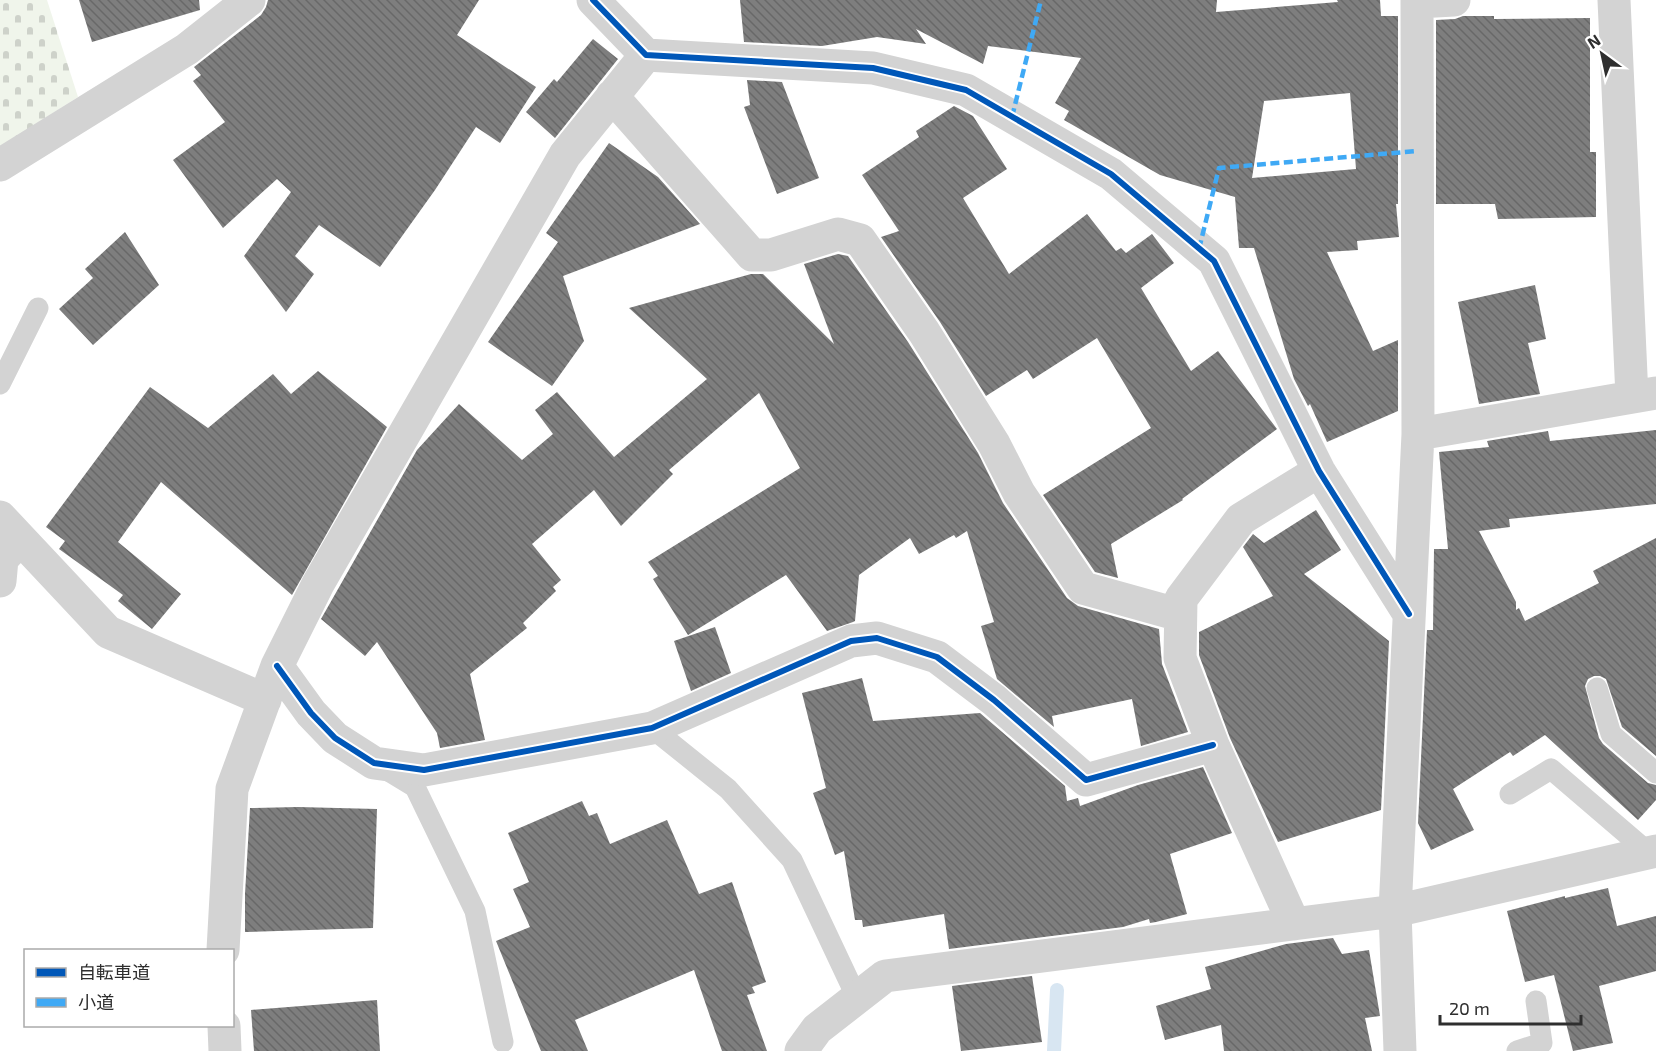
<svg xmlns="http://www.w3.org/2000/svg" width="1656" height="1051" font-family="'Exo 2','Noto Sans JP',sans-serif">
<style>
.cemetery{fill:url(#cemetery-stones)}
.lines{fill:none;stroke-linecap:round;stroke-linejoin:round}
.stream{stroke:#d8e6f2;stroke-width:14}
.building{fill:url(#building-back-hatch);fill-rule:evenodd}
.service{stroke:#d3d3d3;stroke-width:21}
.minor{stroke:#d3d3d3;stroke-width:33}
.quiet{stroke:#3fa9f5;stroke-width:4.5;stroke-dasharray:9 4.5;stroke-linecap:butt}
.cycleway-casing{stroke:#fff;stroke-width:10}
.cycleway{stroke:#0057b8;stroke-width:6}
</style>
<defs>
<pattern id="cemetery-stones" width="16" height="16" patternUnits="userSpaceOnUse" patternTransform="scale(1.5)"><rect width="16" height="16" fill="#f0f5eb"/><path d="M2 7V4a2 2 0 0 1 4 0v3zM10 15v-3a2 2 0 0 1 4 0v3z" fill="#ced2ca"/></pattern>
<pattern id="building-back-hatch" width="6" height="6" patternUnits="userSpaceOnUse" patternTransform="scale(1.5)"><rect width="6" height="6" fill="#7e7e7e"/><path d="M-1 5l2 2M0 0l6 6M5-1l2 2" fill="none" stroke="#686868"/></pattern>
</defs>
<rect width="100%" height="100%" fill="#fff"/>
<path class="cemetery" d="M0,0h47l31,97 -78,50z"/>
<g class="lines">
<path class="stream" d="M1054,1051l3,-61"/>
</g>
<path class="building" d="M79,0h120l1,10 -108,32z
M268,0h211l-22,35 79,52 -36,56 -24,-16 -41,63 -55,77 -61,-42 -24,31 19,18 -28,38 -42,-56 47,-64 -14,-13 -54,49 -50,-68 52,-38 -32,-41 8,-6 -7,-8 67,-52 5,-8z
M740,0h477l-1,12 122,-10 -1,-2h43l1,16h17v188h-2l3,33 -42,4 1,9 -31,2 46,99 25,-11v71l-71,31 -17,-38 -2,2 -14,-27 -40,-131h-15l-4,-51 -75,-22 -96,-55 5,-9 -14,-8 26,-45 -93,-12 -5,18 -67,-35 10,15 -49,-7 -55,9 -78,-4zM1350,93l6,76 -104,9 12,-77z
M1463,16h31v3l96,-1v134h6v65l-98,2 -3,-15h-59v-184l19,-1z
M593,39l25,20 -63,79 -29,-26 28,-33 3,3z
M747,80l35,2 37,96 -42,16 -33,-87 6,-2z
M954,106l19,10 34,53 -44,29 46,76 78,-60 29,37 5,-3 5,5 26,-19 22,29 -33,25 50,83 27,-20 59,78 -95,70 1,1 -72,44 7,34 -23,-6 -52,-77 108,-67 -54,-90 -64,41 -6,-9 -41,26 -46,-74 -59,-85 18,-6 -37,-56 57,-38 -3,-6z
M609,143l49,34 42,47 -137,52 21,65 -32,45 -64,-44 70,-100 -12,-9z
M125,232l34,53 -66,60 -34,-36 34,-31 -8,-9z
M838,254l10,2 60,86 70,111 25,50 64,95 11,8 81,23 3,35 26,68 -47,14 -9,-47 -80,17 2,11 -57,-48 -16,-53 13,-4 -27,-91 -11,7 -2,-3 -35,19 -9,-16 -51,37 -4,46 -2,1 -26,9 -41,-56 -98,60 -35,-56 5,-3 -10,-14 152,-94 -41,-75 -90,77 4,4 -52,52 -27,-36 -62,54 29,36 -8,7 3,4 -33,32 4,5 -57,46 15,66 -45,8 -3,-15 -60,-91 -12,14 -44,-37 96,-169 42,-46 63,56 31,-26 -18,-24 22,-18 57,65 93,-78 -78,-71 122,-34h12l71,70 -30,-80z
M1535,285l11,54 -18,4 12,51 -61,10 -21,-102z
M318,371l69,56 -95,168 -131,-113 -43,60 63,52 -29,35 -34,-28 5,-6 -64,-46 6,-8 -19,-14 104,-140 58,41 65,-54 18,20z
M1656,430v74l-147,15 1,8 -31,4 37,71v8l3,-2 6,13 74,-38 -6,-12 63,-33v218l-34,-29 -16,-48 -6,-3h-6l-6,3 -3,7 14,52 4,6 45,39 8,2v15l-18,20 -93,-85 -32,21 -3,-4 -57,37 21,41 -43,20 -13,-27 9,-193h6l1,-81h14l-9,-97 50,-5 -2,-6 61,-10 2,10z
M1316,510l25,40 -37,24 85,67 -8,169 -103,32 -48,-104 -31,-83v-23l74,-36 -30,-49 10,-13 11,9z
M715,627l16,46 -40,18 -17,-50z
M862,678l11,43 107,-8 85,73 2,15 11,-3 2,8 58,-21 65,-18 29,66 -62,21 17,60 -31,8 -6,1 -1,-4 -26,8 -174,22 -5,-35 -81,13 -1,-7h-7l-11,-69 -9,4 -22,-62 13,-5 -24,-95z
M582,801l7,15 8,-3 13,31 57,-24 32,74 33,-12 34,100 -14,5 3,6 -8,2 20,56h-45l-28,-81 -119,50 13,31h-47l-45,-110 34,-14 -17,-38 16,-7 -21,-49z
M298,807l79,2 -4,119 -128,4v-38l5,-86z
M1608,888l9,38 39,-10v55l-57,15 14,57 -40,8 -19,-76 -29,7 -18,-71 58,-15v2z
M1333,938l9,16 27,-4 11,66 -15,2 7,33h-148l-3,-26 -56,15 -9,-34 55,-17 -6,-22 81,-23z
M1032,976l10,66 -81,9 -9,-65z
M377,1000l3,51h-126l-3,-41z"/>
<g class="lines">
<path class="service" d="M0,384l38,-76
M1597,688l14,46 45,39
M652,728l76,61 64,71 65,138
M387,770l28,17 60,124 28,131
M1510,794l41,-25 98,84
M1517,1051l25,-8 -6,-42"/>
<path class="minor" d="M593,0l53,55 227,13 93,22 145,84 103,87 105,210 90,143
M1614,0l18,397
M1417,2l37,-2
M612,96l140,159h19l67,-21 22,6 64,92 70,112 25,49 64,95 97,27
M0,165l187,-116 62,-49
M1418,434l238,-41
M0,517l108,115 157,68
M0,581l2,-22 18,-19
M277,666l34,47 24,25 39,25 50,7 228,-42 199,-87 26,-3 60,19 57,43 92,80 127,-35
M1294,924l-81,-179 -33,-87 1,-59 60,-80 78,-48
M223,950l9,-161 45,-123 41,-82 247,-429 81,-100
M224,1026l1,25
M801,1051l16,-22 68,-53 510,-65 261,-60
M1400,1051l-5,-140 23,-477 -1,-434"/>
<path class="quiet" d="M1012,117l29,-117
M1199,249l20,-81 198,-17"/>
<g class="cycleway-casing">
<path id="cycleway" d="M593,0l53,55 227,13 93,22 145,84 103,87 105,210 90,143
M277,666l34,47 24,25 39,25 50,7 228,-42 199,-87 26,-3 60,19 57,43 92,80 127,-35"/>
</g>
<use href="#cycleway" class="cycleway"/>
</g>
<rect x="24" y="949" width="210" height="78" fill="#ffffff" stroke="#ababab" stroke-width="1.5"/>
<rect x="36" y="968" width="30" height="9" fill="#0057b8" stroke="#ababab" stroke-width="1.5"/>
<text x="78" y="979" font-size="18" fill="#2e2e2e">自転車道</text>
<rect x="36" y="998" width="30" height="9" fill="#3fa9f5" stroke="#ababab" stroke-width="1.5"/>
<text x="78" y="1009" font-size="18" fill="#2e2e2e">小道</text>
<g transform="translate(1602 54) rotate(327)" stroke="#ffffff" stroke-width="4.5" paint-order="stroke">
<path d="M0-4.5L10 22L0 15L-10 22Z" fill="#2e2e2e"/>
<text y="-9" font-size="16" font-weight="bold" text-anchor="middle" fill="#2e2e2e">N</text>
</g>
<path d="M1440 1015v9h141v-9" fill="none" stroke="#2e2e2e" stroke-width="3"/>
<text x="1449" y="1015" font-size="18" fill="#2e2e2e" stroke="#ffffff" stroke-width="4.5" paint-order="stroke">20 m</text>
</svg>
